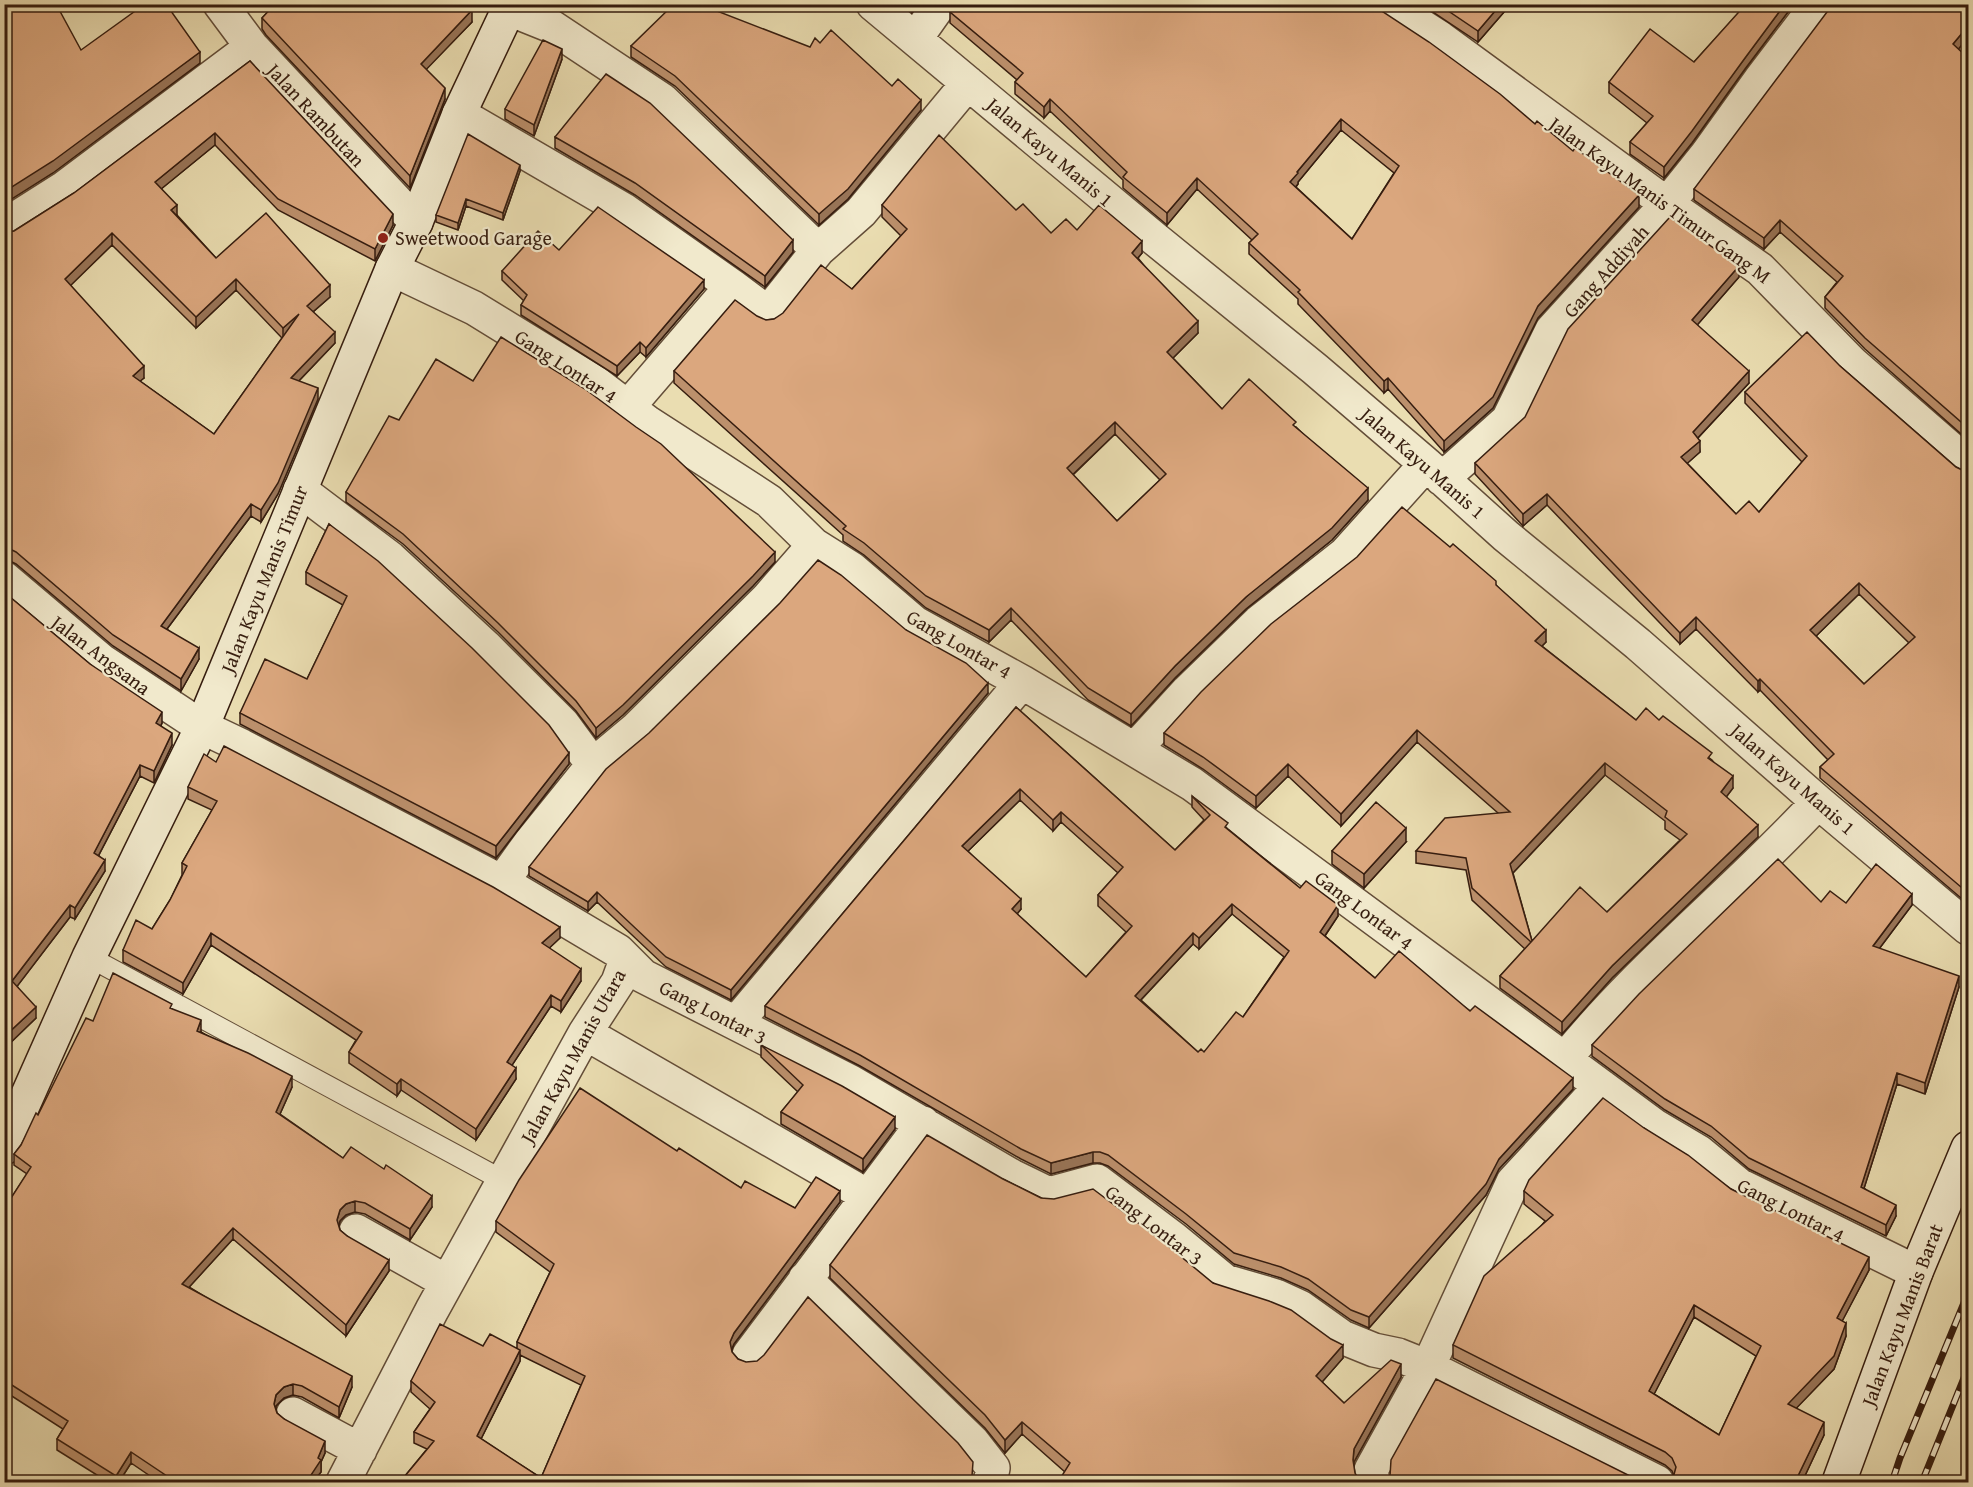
<svg xmlns="http://www.w3.org/2000/svg" width="1973" height="1487" font-family="'Gentium Book Plus',serif">
<style>
.lines{fill:none;stroke-linecap:round;stroke-linejoin:round}
.lane-casing{stroke:#634d38;stroke-width:22}
.street-casing{stroke:#634d38;stroke-width:36}
.secondary-casing{stroke:#361d0f;stroke-width:36}
.lane{stroke:#f1e9cc;stroke-width:20}
.street{stroke:#f1e9cc;stroke-width:33}
.secondary{stroke:#f1e9cc;stroke-width:33}
.rail-casing{stroke:#361d0f;stroke-width:7}
.rail{stroke:#f1e9cc;stroke-width:4.5;stroke-dasharray:14;stroke-linecap:butt}
.wall{fill:#bc906c;stroke:#361d0f;stroke-width:1.5;fill-rule:evenodd}
.shaded-wall{fill:#997558;stroke:#361d0f;stroke-width:1.5}
.building{fill:#dba77e;stroke:#361d0f;stroke-width:1.5;fill-rule:evenodd}
.poi-dot{fill:#8f2418;stroke:#f1e9cc;stroke-width:2}
.labels{text-anchor:middle;stroke-width:4.5;stroke-linejoin:round;paint-order:stroke}
.street-label{font-size:20px;fill:#361d0f;stroke:#f1e9cc}
.poi-label{font-size:20px;fill:#361d0f;stroke:#f1e9cc;text-anchor:start}
</style>
<rect width="100%" height="100%" fill="#eaddb1"/>
<filter id="stains"><feTurbulence type="fractalNoise" baseFrequency=".00333" numOctaves="4"/><feColorMatrix values="0 0 0 0 .2 0 0 0 0 .09 0 0 0 0 .02 0 0 0 .5 -.17"/></filter>
<radialGradient id="worn" r=".72"><stop offset=".6" stop-color="#630" stop-opacity="0"/><stop offset="1" stop-color="#630" stop-opacity=".3"/></radialGradient>
<g class="lines">
<g class="lane-casing">
<path id="lane" d="M89,957l415,224"/>
</g>
<g class="street-casing">
<path id="street" d="M220,4l32,43 164,175
M873,4l282,235 160,130 111,95 80,72 132,108 180,158 150,126
M1387,4l53,34 227,166 93,65 92,94 116,101
M509,9l40,16 113,75 156,150
M916,38l24,-34
M459,114l165,96 108,76
M4,226l60,-38 188,-141
M392,269l82,39 122,75 51,39 122,79 45,44 38,24 63,54 107,59 170,102 463,342 44,26 40,33 177,87
M628,407l104,-121 36,27 50,-63 43,-38 107,-129
M1442,479l66,-59 44,-90 115,-126 40,-50 53,-74 58,-76
M300,490l90,68 95,88 78,78 30,41
M4,578l98,83 100,66 40,19 260,136 116,69 25,25 208,106 161,94 37,18 48,-13 77,58 51,42 51,15 24,11 42,30 32,13 24,5 30,12 229,115
M1135,749l53,-58 71,-69 86,-68 81,-90
M502,882l28,-39 63,-78 43,-36 131,-130 47,-54
M736,1023l286,-341
M585,1033l269,155
M1565,1059c76,-94 172,-169 253,-257
M356,1231l91,51
M805,1279l167,162 21,27 -3,14
M749,1355l174,-232
M293,1414l67,36
M343,1482l89,-172 153,-277 33,-51 8,-22
M1373,1482l-2,-12 57,-103 85,-185 88,-96"/>
</g>
<g class="secondary-casing">
<path id="secondary" d="M4,1148l85,-191 113,-230 190,-458 24,-47 43,-108 52,-110
M1839,1482l77,-210 52,-124"/>
</g>
<use href="#lane" class="lane"/>
<use href="#street" class="street"/>
<use href="#secondary" class="secondary"/>
<g class="rail-casing">
<path id="rail" d="M1892,1482l8,-24 68,-165
M1922,1482l46,-114"/>
</g>
<use href="#rail" class="rail"/>
</g>
<path class="wall" d="M266,4h200l6,18 -46,47 19,30 -35,89 -144,-153 -4,-6v-11l8,-8z
M903,4h14l-5,8z
M1421,4h90l-33,38z
M1741,4h53l-49,65 -53,74 -28,35 -34,-24v-12l17,-19 -38,-30v-11l85,-20 50,-55z
M1968,4v33l-10,12 10,9v382l-103,-91 -40,-41v-11l12,-15 -57,-50 -16,17 -70,-49v-11l235,-181z
M1377,8l158,116 104,83 -101,111 -45,90 -49,44 -56,-63 -4,4 -86,-89v-5l-49,-45v-11l3,-3 -55,-51 -30,36 -44,-37v-8l-73,-69 -6,7 -29,-24v-12l2,-2 -67,-57v-11zM1341,130l53,43 -42,66 -56,-52 2,-3v-2z
M820,43l72,43 29,24 -73,89 -29,26 -144,-139 -44,-29v-11l179,1z
M562,59l-28,77 -29,-17v-10z
M250,61l143,164 -18,36 -97,-51 -63,-65 -54,44 16,26 39,43 114,39 -17,15 22,31 -36,38 19,18 -40,95 -17,28 -10,-6 -84,113 32,30 -18,32 -68,-45 -97,-82 -8,-4h-4v-327l10,-2 60,-38zM112,245l84,83 40,-38 46,48 -68,96 -74,-53 4,-3 -74,-93z
M555,137l238,115 -28,35 -130,-92 -80,-47z
M520,171l-17,49 -37,-14 -8,24 -22,-8v-7z
M882,205l134,5 35,23 26,-3 65,23 -4,5 60,75 -25,25 49,51 74,18 72,73 -36,40 -86,69 -71,69 -44,48 -43,-26 -77,-80 -22,22 -63,-34 -62,-53 -21,-14v-6l-169,-152v-12l92,-51 8,-1 78,-30 49,-53 -19,-19zM1115,434l45,46 -43,41 -44,-46z
M559,250l145,39 -58,68 -6,-5 -23,24 -96,-61v-10l3,-4 -22,-21v-9z
M1739,277l-42,48 52,58 -51,55 2,14 -13,11 49,51 23,-2 43,-50 -57,-59v-11l95,-26 116,101 8,4h4v433l-148,-126v-11l8,-7 -68,-70 -2,2 -62,-63 -16,15 -133,-139 -24,21 -48,-52v-11zM1859,594l50,49 -45,41 -48,-48z
M473,381l302,181 -22,24 -130,129 -27,23 -20,-27 -78,-79 -95,-88 -57,-42v-10l53,-72z
M329,524l240,240 -73,94 -256,-134v-11l67,-34 36,-74 -37,-21v-12z
M1496,585l50,57 -4,4 94,74h23l53,40 21,28 -7,9 32,40 -146,141 -50,56 -62,-46v-12l25,-27 -53,-49 -6,-30 -50,-7v-12l82,-38 -81,-71 -76,84 -53,-50 -32,32 -53,-39 -39,-24v-12zM1605,775l60,46v8l15,11 -73,72 -75,29 -19,-68z
M4,592l86,72 72,59 -1,3 11,19 -18,38 -14,-7 -41,79 6,16 -30,48 -5,-2 -53,69 19,32 -32,31z
M906,630l82,63 -257,307 -65,-33 -69,-65 -9,9 -59,-35v-9z
M1016,707l159,143 29,-30 -12,-13v-11l36,33 72,59 38,28 -13,20 50,42 95,33 103,78 -74,80 -13,26 -117,133 -18,-8 -43,-30 -27,-12 -47,-14 -48,-40 -78,-58 -8,-3h-7l-42,11 -30,-15 -161,-93 -95,-49v-11zM1020,800l33,31 8,-9 57,51 -20,22v11l28,26 -40,45 -69,-63 4,-5 -53,-58zM1232,914l52,43 -41,60 -39,35h-6l-57,-52 52,-56 6,5z
M216,762l344,176 -11,10 32,33 -20,31 -10,-6 -39,59 4,14 -40,61 -75,-50 -4,6 -48,-33v-11l7,-12 -145,-95 -28,49 -60,-32v-12l29,-21 18,-29 12,-25v-12l30,-53 -24,-11v-12z
M1406,842l-42,46 -32,-24v-13z
M1821,902l91,3 -33,44 80,38 -34,107 -28,-10 -33,104 32,28 -10,20 -137,-67 -38,-32 -46,-27 -73,-54v-11z
M172,1009l29,22v1l91,55 -12,27 63,44 89,49 -22,33 -45,-26 -10,-2 -9,3 -6,6 -1,4 1,5 49,41 -43,65 -113,-97 -44,48 163,100 -13,31 -37,-21 -9,-2 -9,3 -8,8v2l1,5 48,40 -4,9v10l-4,5 12,5h-170l-28,-19 -12,19h-11l-51,-32v-11l6,-10 -59,-38v-182l23,-35 -13,-9v-11l7,-9 72,-124z
M761,1045l134,84 -32,43 -82,-48v-12l17,-20 -37,-35z
M1644,1128l87,61 138,81 -27,51 4,15 -12,33 -38,39 28,27 -22,47h-133l4,-4 1,-2 -2,-5 -7,-6 -212,-107v-13l92,-124 -21,-17v-13zM1694,1317l62,39 -37,79 -65,-41z
M677,1151l64,37 54,20 45,-6 -106,142 -2,6v2l6,7 235,118 2,5h-575l27,-33 -13,-6v-11l16,-23 -19,-17v-11l72,-35 34,2v-6l33,-70 -54,-40v-11zM520,1355l61,30 -40,93 -60,-39 39,-78z
M1003,1179l210,104 130,75 -21,24 22,21 57,-26 -47,85v4l1,7 4,8 -294,-9 -43,-38 -17,19 -20,-25 -155,-150v-13z"/>
<path class="shaded-wall" d="M912,4h5l-5,8z
M1501,4h10l-33,38v-11z
M1785,4h9l-49,65 -53,74 -28,35v-11z
M472,10v12l-51,53v-11z
M1968,26v11l-15,19v-12z
M562,49v10l-28,77v-11z
M200,52v11l-147,110 -49,31v-12z
M445,88v11l-35,89v-12z
M1050,99v12l-6,7v-11z
M921,100v10l-73,89 -29,26v-11z
M1341,119v11l-43,52v2l-8,9v-11l7,-10z
M215,133v12l-60,49v-12z
M520,165v6l-17,49v-7z
M1197,178v11l-30,36v-12z
M1639,195v12l-101,111 -45,90 -49,44v-11l94,-135z
M466,199v7l-8,24v-7z
M177,205v11l-6,-6z
M393,214v11l-18,36v-12z
M1780,220v12l-16,17v-11z
M112,233v12l-47,46v-12z
M793,240v12l-28,35v-11z
M1142,241v12l-10,12v-12z
M1739,266v11l-47,54v-11z
M236,279v11l-40,38v-11z
M704,280v9l-58,68v-9z
M330,285v12l-23,20v-11z
M299,314l-16,26v-12z
M1198,321v12l-31,31v-12z
M335,332v11l-44,46v-11z
M640,342v10l-23,24v-10z
M144,366v12l-11,9v-11z
M1749,371v12l-56,60v-11z
M1388,378v11l-4,4v-12z
M318,388v11l-40,95 -17,28v-12z
M1115,422v12l-48,46v-12z
M1700,441v11l-19,17v-12z
M1368,488v12l-36,40 -86,69 -71,69 -44,48v-12l44,-48 71,-69z
M1547,494v11l-24,21v-12z
M251,504v12l-90,121v-11z
M775,552v10l-22,24 -130,129 -27,23v-10z
M1859,583v11l-49,48v-12z
M1011,608v12l-22,22v-12z
M1696,617v12l-16,15v-11z
M1546,630v12l-11,11v-12z
M199,648v11l-18,32v-12z
M1760,679v11l-2,2v-11z
M988,683v10l-257,307v-10z
M162,712v11l-6,11v-11z
M1417,730v12l-76,84v-12z
M172,733v12l-18,38v-12z
M569,753v11l-73,94v-12z
M1605,763v12l-95,101v-12z
M1288,764v12l-32,32v-12z
M140,765v11l-46,88v-11z
M1733,776v12l-12,16v-12z
M1020,789v11l-58,57v-11z
M1061,812v10l-8,9v-11z
M1758,825v12l-146,141 -50,56v-12l50,-56z
M1406,828v14l-42,46v-14z
M105,860v11l-30,48v-11z
M597,892v10l-9,9v-9z
M1912,894v11l-39,52v-11z
M1021,899v10l-9,11v-11z
M1232,904v10l-33,35v-11z
M70,905v12l-58,76v-12z
M1338,905v11l-18,27v-11z
M560,927v11l-18,17v-12z
M211,933v12l-28,49v-11z
M1193,933v11l-58,62v-10z
M581,969v12l-20,31v-11z
M1959,976v11l-34,107v-11z
M551,995v11l-44,67v-11z
M36,1007v11l-32,31v-12z
M201,1020v11l-4,11v-11z
M516,1068v11l-40,61v-11z
M1897,1073v11l-36,114v-11z
M292,1076v11l-16,36v-11z
M1573,1078v11l-74,80 -13,26 -117,133v-11l130,-158z
M401,1079v11l-4,6v-12z
M895,1117v12l-32,43v-13z
M1093,1152v11l-42,11v-11z
M840,1191v11l-106,142 -4,9v-11l4,-9z
M432,1196v11l-22,33v-11z
M355,1201v11l-9,3 -6,6 -3,10v-11l3,-10 6,-6z
M1896,1205v11l-10,20v-11z
M233,1228v11l-51,56v-11z
M1869,1257v13l-32,61v-13z
M389,1260v11l-43,65v-11z
M1694,1305v12l-45,87v-13z
M1846,1323v13l-12,33 -46,48v-13z
M1343,1345v13l-27,31v-13z
M520,1350v11l-43,86v-11z
M1401,1364v13l-47,85 -1,11v-13l1,-11z
M352,1376v11l-13,31v-11z
M293,1384v11l-9,3 -8,8 -2,9v-11l2,-9 8,-8z
M1022,1422v12l-17,19v-13z
M1824,1422v13l-22,47h-7z
M325,1441v12l-4,9v10l-8,10 -2,-7z
M131,1452v11l-12,19h-3v-6z"/>
<path class="building" d="M4,4h52l25,46 64,-46h21l34,48 -147,109 -49,31z
M466,4l6,6 -51,54 24,24 -35,88 -148,-158 13,-14z
M674,4h25l111,43 5,-9 5,5 11,-13 61,56 6,-7 23,21 -73,89 -29,25 -144,-138 -44,-30z
M955,4h418l4,4 52,34 71,52 35,30 2,-3 36,30 2,-3 64,47 -101,111 -45,91 -49,44 -56,-63 -4,3 -86,-89 2,-2 -51,-47 9,-9 -61,-56 -30,35 -44,-36 4,-5 -77,-73 -6,8 -29,-25 8,-9 -73,-61zM1341,119l58,47 -47,73 -62,-57 8,-9 -1,-1z
M1438,4h63l-23,27z
M1746,4h39l-40,54 -53,73 -28,36 -34,-25 23,-26 -44,-34 41,-53 44,33z
M1833,4h92l4,4 3,-4h36v22l-15,18 15,14v370l-103,-90 -40,-41 18,-21 -63,-56 -16,18 -70,-49z
M543,40l19,9 -28,76 -29,-16z
M250,61l143,153 -18,35 -97,-50 -63,-66 -60,49 22,23 -6,5 45,48 50,-45 64,72 -23,21 28,26 -44,46 27,10 -40,95 -17,27 -10,-6 -90,122 38,22 -18,31 -68,-44 -97,-83 -8,-4 -4,1v-316l10,-2 60,-38zM112,233l84,84 40,-38 47,49 16,-14 -85,120 -81,-58 11,-10 -79,-87z
M606,74l44,29 143,137 -28,36 -130,-93 -80,-46z
M468,134l52,31 -17,48 -37,-14 -8,24 -22,-8z
M939,135l77,75 7,-6 28,29 15,-14 11,11 22,-25 43,36 -10,12 66,68 -31,31 55,57 27,-30 47,43 -3,3 75,63 -36,40 -86,69 -71,69 -44,48 -43,-26 -77,-80 -22,22 -63,-34 -62,-53 -21,-14 3,-3 -172,-155 61,-71 22,16 9,4 8,-1 9,-6 38,-48 31,24 55,-60 -25,-24zM1115,422l51,52 -49,47 -50,-53z
M598,207l106,73 -58,68 -6,-6 -23,24 -96,-61 6,-10 -25,-24 36,-40 21,19z
M1670,217l69,49 -47,54 57,51 -56,61 7,9 -19,16 55,57 13,-13 10,11 48,-56 -62,-64 62,-60 33,34 116,101 8,4h4v422l-148,-126 14,-13 -74,-75 -2,2 -62,-64 -16,16 -133,-139 -24,20 -48,-51 50,-46 43,-88zM1859,583l56,54 -51,47 -54,-54z
M501,337l84,52 51,38 25,17 114,108 -22,24 -130,129 -27,23 -20,-27 -78,-78 -95,-89 -57,-42 43,-76 10,4 37,-61 37,22z
M1402,507l48,40 3,-3 43,37v4l50,45 -11,11 101,79 10,-12 13,12 4,-4 49,37 -4,5 25,18 -12,16 37,33 -146,141 -50,56 -62,-46 31,-34 -59,-54 -6,-30 -50,-7 29,-33 65,-6 -93,-82 -76,84 -53,-50 -32,32 -53,-39 -39,-24 37,-41 70,-68 86,-67zM1605,763l62,48 -2,6 22,17 -80,78 -27,-25 -48,54 -22,-77z
M329,524l49,37 94,87 77,77 20,28 -73,93 -256,-133 25,-54 42,20 40,-83 -41,-24z
M818,560l23,15 65,55 60,33 22,20 -257,307 -65,-33 -69,-65 -9,10 -59,-35 77,-98 43,-36 131,-130z
M4,592l86,72 72,48 -6,11 16,10 -18,38 -14,-6 -46,88 11,7 -30,48 -5,-3 -58,76 24,26 -32,30z
M1016,707l159,143 35,-35 -18,-19 36,27 -3,4 75,61 6,-7 32,24 -18,27 55,46 24,-27 71,60 5,-5 98,72 -74,81 -13,25 -117,133 -18,-7 -43,-31 -27,-12 -47,-14 -48,-39 -78,-59 -8,-3h-7l-42,11 -30,-14 -161,-94 -95,-49zM1020,789l33,31 8,-8 62,55 -25,28 34,31 -46,51 -74,-68 9,-10 -59,-53zM1232,904l57,47 -46,66 -7,-5 -32,40 -3,-3 -3,3 -63,-56 58,-63 6,5z
M224,746l269,141 67,40 -18,16 39,26 -20,32 -10,-6 -44,67 9,6 -40,61 -75,-50 -4,5 -48,-32 13,-20 -151,-99 -28,50 -60,-33 13,-30 16,9 18,-29 17,-34 -5,-3 35,-62 -29,-14 16,-33 12,8z
M1376,802l30,26 -42,46 -32,-23z
M1778,859l43,43 9,-11 16,12 30,-39 36,30 -39,52 86,30 -34,107 -28,-10 -36,114 35,18 -10,20 -137,-67 -38,-32 -46,-27 -73,-54 47,-51z
M113,973l59,31 -2,4 31,12 -4,11 51,22 44,23 -16,36 67,46 8,-11 33,22 2,-4 46,31 -22,33 -45,-26 -10,-2 -9,3 -6,6 -3,10 3,10 7,6 42,24 -43,65 -113,-97 -51,56 170,92 -13,31 -37,-21 -9,-2 -9,3 -8,8 -2,9 3,9 7,6 41,22 -7,17 3,2 -10,15 16,5 2,2h-153l-45,-30 -15,24 -59,-37 11,-18 -64,-41v-171l27,-42 -17,-13 7,-9 15,-32 2,2 48,-97 7,3z
M761,1045l81,41 53,31 -32,42 -82,-47 22,-27z
M580,1088l97,63 2,-3 62,40 4,-7 50,27 21,-31 24,14 -106,142 -4,9 2,10 6,7 8,3 11,-1 7,-6 44,-58 150,146 15,19 -1,14 3,5 -2,1h-573l34,-41 -20,-9 21,-30 -24,-21 29,-57 43,22 7,-12 30,16 -43,86 64,42 44,-102 -68,-34 37,-78 -58,-43 23,-41z
M1603,1098l41,30 44,27 43,34 138,68 -32,61 9,5 -12,33 -46,48 36,18 -29,60h-126l4,-4 3,-11 -4,-9 -7,-6 -212,-107 31,-69 69,-61 -29,-24 5,-11zM1694,1305l67,41 -42,89 -70,-44z
M927,1135l76,44 38,19 13,1 39,-10 69,52 51,42 56,18 22,9 40,29 12,6 -27,31 28,27 47,-43 10,4 -47,85 -1,11 2,13 4,8 2,1h-303l12,-19 -48,-41 -17,18 -20,-25 -155,-150z
M1436,1379l206,103h-257l5,-6 1,-16z"/>
<circle class="poi-dot" cx="383" cy="238" r="6"/>
<g class="labels">
<g class="street-label">
<text transform="translate(316 115) rotate(47)" y="7">Jalan Rambutan</text>
<text transform="translate(1050 152) rotate(40)" y="7">Jalan Kayu Manis 1</text>
<text transform="translate(1660 200) rotate(36)" y="7">Jalan Kayu Manis Timur Gang M</text>
<text transform="translate(1606 271) rotate(-48)" y="7">Gang Addiyah</text>
<text transform="translate(566 366) rotate(33)" y="7">Gang Lontar 4</text>
<text transform="translate(1423 463) rotate(41)" y="7">Jalan Kayu Manis 1</text>
<text transform="translate(264 579) rotate(-68)" y="7">Jalan Kayu Manis Timur</text>
<text transform="translate(959 644) rotate(30)" y="7">Gang Lontar 4</text>
<text transform="translate(101 655) rotate(37)" y="7">Jalan Angsana</text>
<text transform="translate(1793 779) rotate(41)" y="7">Jalan Kayu Manis 1</text>
<text transform="translate(1364 910) rotate(37)" y="7">Gang Lontar 4</text>
<text transform="translate(713 1012) rotate(27)" y="7">Gang Lontar 3</text>
<text transform="translate(573 1056) rotate(-61)" y="7">Jalan Kayu Manis Utara</text>
<text transform="translate(1791 1210) rotate(27)" y="7">Gang Lontar 4</text>
<text transform="translate(1154 1225) rotate(38)" y="7">Gang Lontar 3</text>
<text transform="translate(1902 1315) rotate(-69)" y="7">Jalan Kayu Manis Barat</text>
</g>
<g class="poi-label">
<text x="395" y="245">Sweetwood Garage</text>
</g>
</g>
<rect width="1973" height="1487" fill="none" stroke="#eaddb1" stroke-width="24"/>
<rect x="6" y="6" width="1961" height="1475" fill="none" stroke="#361d0f" stroke-width="3"/>
<rect x="12" y="12" width="1949" height="1463" fill="none" stroke="#361d0f" stroke-width="1.5"/>
<rect width="100%" height="100%" filter="url(#stains)"/>
<rect width="100%" height="100%" fill="url(#worn)"/>
</svg>
